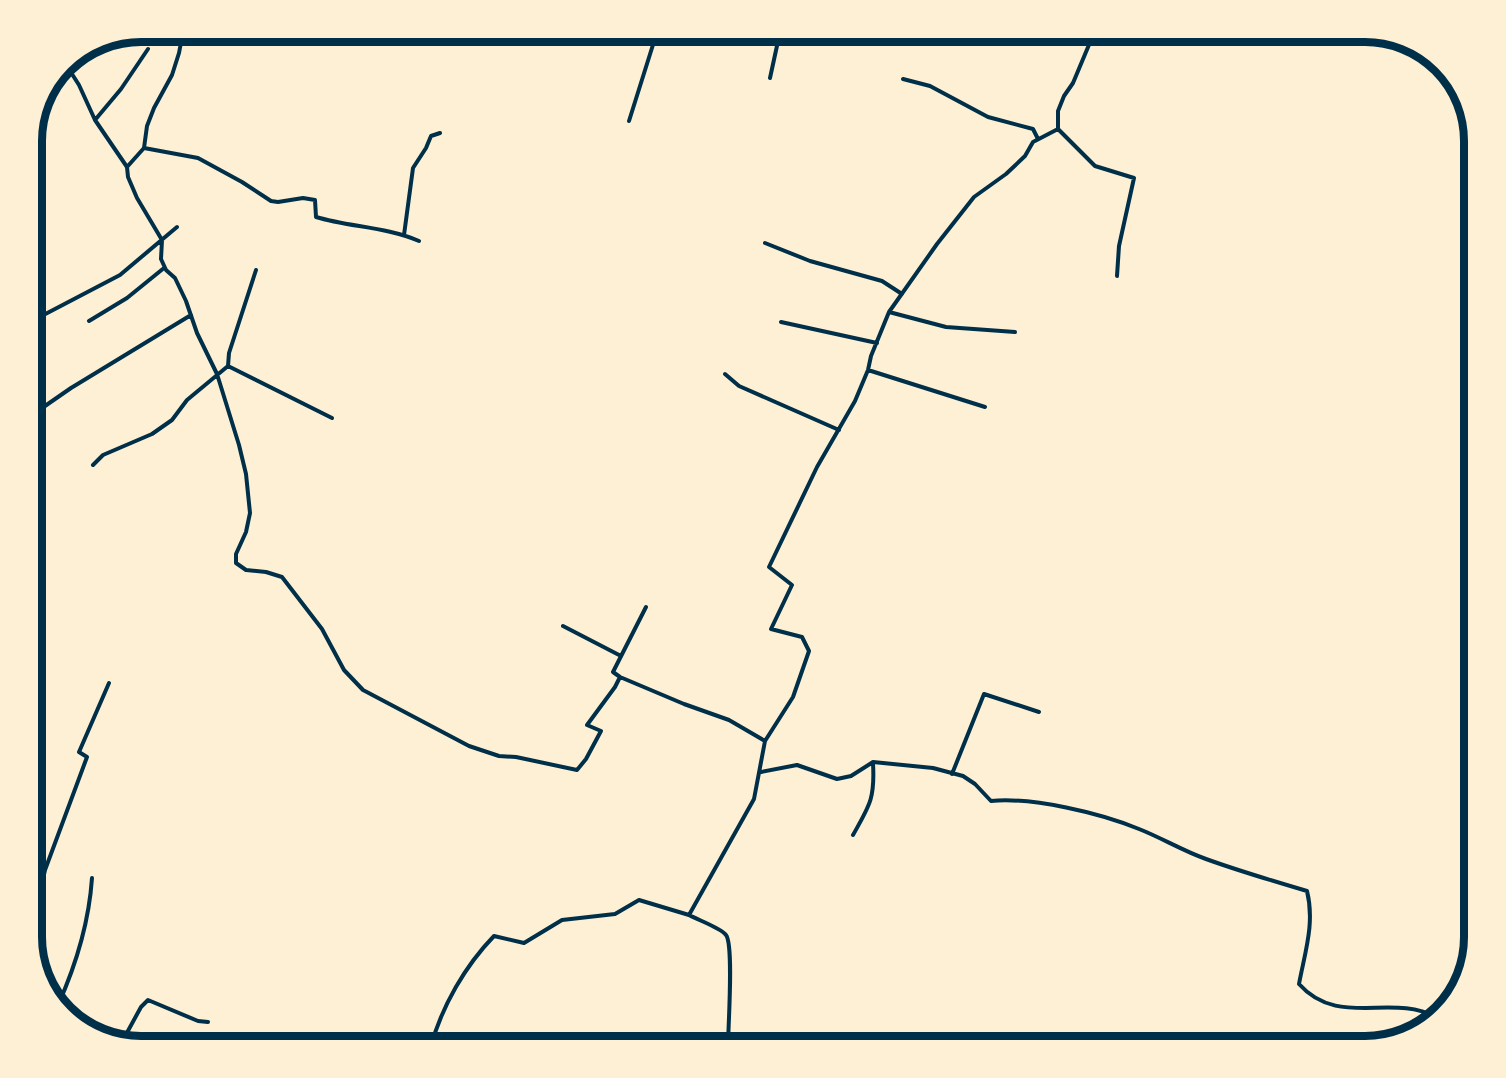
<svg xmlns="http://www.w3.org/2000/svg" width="1506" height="1078" font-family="Poppins,sans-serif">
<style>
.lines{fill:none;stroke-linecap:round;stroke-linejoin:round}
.minor{stroke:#003049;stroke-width:4}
.rim{fill:none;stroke:#003049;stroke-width:8}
</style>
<rect width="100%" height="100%" fill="#fdf0d5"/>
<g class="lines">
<path class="minor" d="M1407,46l11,9 25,13
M65,63l14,22 16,35 32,47 1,10 9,21 25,42 -1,19 5,11 9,8 11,23 11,32 20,41 22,71 7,29 4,39 -4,19 -10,22v9l10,7 20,2 16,5 40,52 22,41 19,20 106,56 30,10 17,1 61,13 9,-11 15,-28 -14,-6 28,-38 5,-10 64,27 45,16 36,21
M770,78l10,-46
M903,79l27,7 58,31 45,12 5,10
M95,120l26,-31 27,-40
M629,121l28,-89
M1058,129l37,37 39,12 -15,68 -2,30
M144,148l54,10 44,24 29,19 7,1 25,-4 12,2 1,17c33,10 71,10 103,24
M127,167l17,-19 3,-22 7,-18 18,-33 7,-22 4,-21
M404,235l9,-67 13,-20 5,-12 9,-3
M765,243l45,18 72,20 20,13
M889,312l57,15 69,5
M32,321l88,-46 57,-48
M89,321l38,-23 37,-30
M781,322l96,21
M228,366l1,-13 27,-83
M868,370l117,37
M725,374l14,12 100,44
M32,415l39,-27 120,-73
M93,465l10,-10 49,-21 20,-14 15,-20 41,-34 104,52
M563,626l58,30
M620,677l-7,-5 33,-65
M761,772l36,-7 40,14 14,-3 22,-14 60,6 30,8 12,8 16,17c42,-4 109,12 148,28 23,9 44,22 67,30 33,12 67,22 101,32 8,32 -2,61 -8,93 39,44 92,9 137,33
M952,774l32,-80 55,18
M853,835c17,-30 22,-37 20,-72
M689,915c9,5 32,13 37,20 8,10 2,93 2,111
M32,927l13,-57 42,-113 -8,-5 30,-69
M58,1005c18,-40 31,-83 34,-127
M123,1040l18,-33 7,-7 50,21 10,1
M431,1046c11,-40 34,-80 63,-110l30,7 38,-23 53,-6 24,-14 50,15 65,-116 11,-58 28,-44 16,-46 -7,-14 -31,-8 21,-44 -23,-18 48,-100 38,-66 13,-31 3,-14 18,-44 48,-68 37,-47 32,-23 19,-18 8,-14 25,-13v-18l6,-15 9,-13 18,-43 2,-8"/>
</g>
<path d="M0 0H1506V1078H0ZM141 42H1365A99 99 0 0 1 1464 141V937A99 99 0 0 1 1365 1036H141A99 99 0 0 1 42 937V141A99 99 0 0 1 141 42Z" fill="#fdf0d5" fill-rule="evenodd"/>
<path class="rim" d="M141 42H1365A99 99 0 0 1 1464 141V937A99 99 0 0 1 1365 1036H141A99 99 0 0 1 42 937V141A99 99 0 0 1 141 42Z"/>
</svg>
